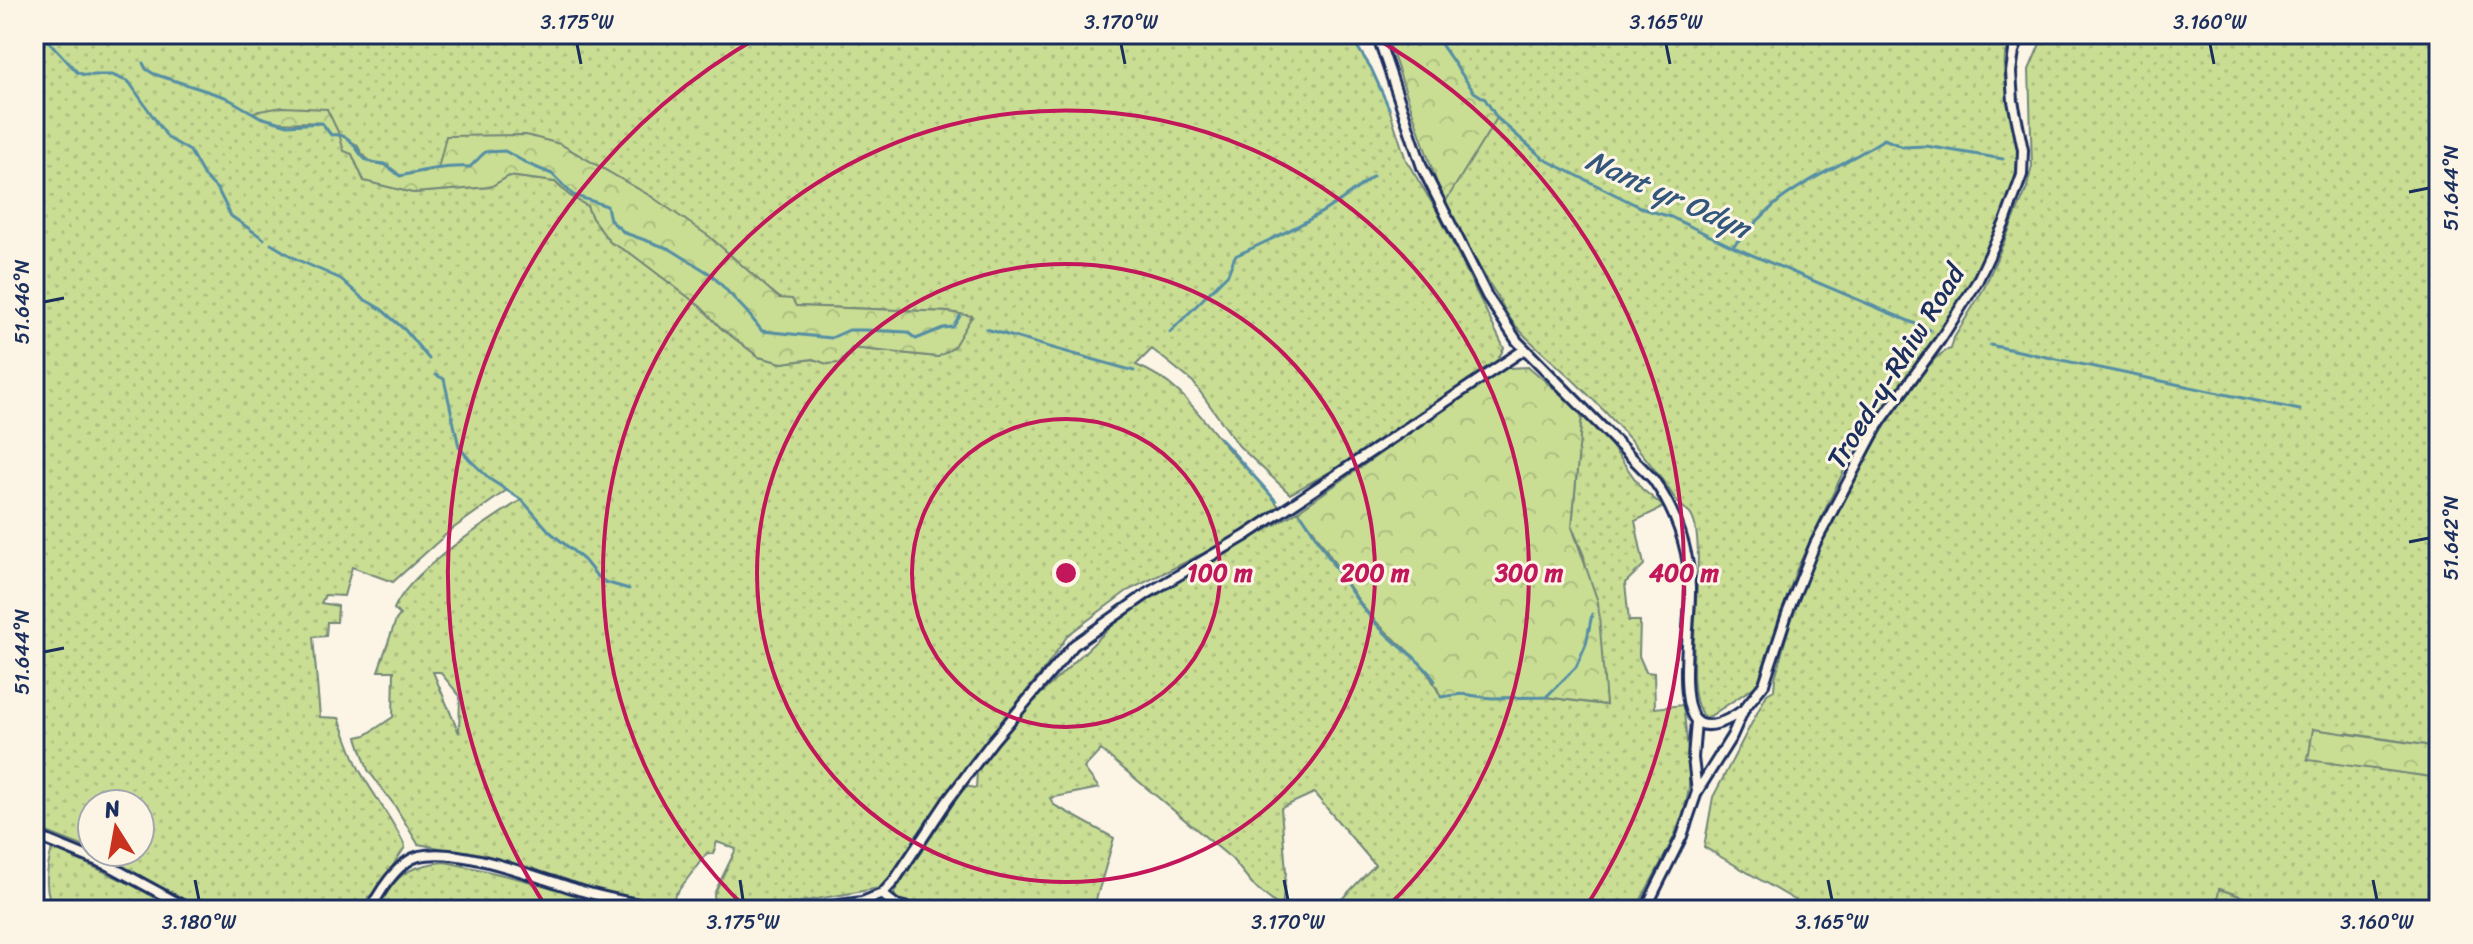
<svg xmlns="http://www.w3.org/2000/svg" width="2473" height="944" font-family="Sriracha,sans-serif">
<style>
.grass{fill:url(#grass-dots);stroke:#728678;stroke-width:2;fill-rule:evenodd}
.forest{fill:url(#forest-crowns);stroke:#728678;stroke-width:2}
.park{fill:url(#park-tufts);stroke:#728678;stroke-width:2}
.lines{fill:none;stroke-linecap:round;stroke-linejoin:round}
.stream{stroke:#558ea5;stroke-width:3}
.minor-casing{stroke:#1b2f5e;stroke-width:14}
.minor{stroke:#fcf5e5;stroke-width:8}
.ticks{fill:none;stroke:#1b2f5e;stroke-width:3}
.ring{fill:none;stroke:#c2185b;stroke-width:4}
.labels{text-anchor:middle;stroke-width:6;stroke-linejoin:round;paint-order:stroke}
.street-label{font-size:28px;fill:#1b2f5e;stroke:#fcf5e5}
.water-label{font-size:30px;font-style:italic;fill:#33577c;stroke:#fcf5e5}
.centre{fill:#c2185b;stroke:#fcf5e5;stroke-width:4}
.ring-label{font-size:24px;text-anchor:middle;font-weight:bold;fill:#c2185b;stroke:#fcf5e5;stroke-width:6;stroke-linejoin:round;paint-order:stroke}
.neatline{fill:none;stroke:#1b2f5e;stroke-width:3}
.ticks-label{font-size:20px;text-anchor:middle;fill:#1b2f5e}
</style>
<defs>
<pattern id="grass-dots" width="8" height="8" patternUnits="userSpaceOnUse" patternTransform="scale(2)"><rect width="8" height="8" fill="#c9de93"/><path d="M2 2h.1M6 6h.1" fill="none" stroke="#acbf81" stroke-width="1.8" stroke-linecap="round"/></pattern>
<pattern id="forest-crowns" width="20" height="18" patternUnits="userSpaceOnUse" patternTransform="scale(2)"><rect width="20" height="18" fill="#c9de93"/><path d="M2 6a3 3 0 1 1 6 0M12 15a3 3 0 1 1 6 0" fill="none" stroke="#acbf81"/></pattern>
<pattern id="park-tufts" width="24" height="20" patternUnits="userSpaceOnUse" patternTransform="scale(2)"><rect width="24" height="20" fill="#c9de93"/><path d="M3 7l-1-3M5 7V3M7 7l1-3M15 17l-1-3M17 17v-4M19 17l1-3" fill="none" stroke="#acbf81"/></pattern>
</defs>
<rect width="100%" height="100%" fill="#fcf5e5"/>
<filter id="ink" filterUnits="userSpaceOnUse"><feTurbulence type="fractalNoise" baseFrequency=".0125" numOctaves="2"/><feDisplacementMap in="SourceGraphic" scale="16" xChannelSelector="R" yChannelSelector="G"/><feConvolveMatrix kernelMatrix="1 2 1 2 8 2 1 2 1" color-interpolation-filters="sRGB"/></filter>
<g filter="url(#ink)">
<path class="grass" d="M34,34h1315l22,34 18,40 17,52 31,51 67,137 -8,15 -166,109 -40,22 -51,-48 -46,-64 -41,-33 -16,16c48,19 66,56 99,92 15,17 34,31 45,52l-78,45 -75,37 -59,44 -22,32 -80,98 -46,71 -27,37 -13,15 -125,22 -40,-2 -1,-14 22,-45 -19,-7 -4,12 -6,-1 -32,42 -4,11 -89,-19 -104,-32 -60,-11 -23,-38 -27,-36 -11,-33 9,-2 27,-18 1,-46h-16l18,-51 4,-5 -6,-6c16,-39 92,-86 127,-109l-14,-10 -56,40 -58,52 -41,-15 -8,29 -19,-1 -4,8 17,3 -1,16h-10l-1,14 -13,1 7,80 19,1c7,17 13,36 21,53 8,15 43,65 45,76l-30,46 -7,4 -2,13h-165l-104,-58h43v-48h-48v46l-58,-23zM327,109v21l-5,-7 -34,2 -28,-8zM560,144l92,53 128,101 15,8 154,6 23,5 -34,40 -86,-9 -25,16 -13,-5 -32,4 -23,-6 -38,-29 -19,-21 -69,-52 -23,-13 -18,-24 -5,-12 -18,-11 -14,-13 -46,-6 -19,11 -77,6 -49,-12 -12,-27 5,-9c11,23 24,16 43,31zM433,672h7l20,24 -1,37z
M1434,34h580l-9,22 -1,17 13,71v17l-2,17 -14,39 -32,69 -48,73 -64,84 -61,128 -39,114 -50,33c-32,-15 4,-165 -15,-201 -3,-7 -11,-10 -16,-17 -29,-45 -65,-84 -103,-120 -19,-18 -41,-35 -58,-55 -8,-9 -13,-21 -19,-31 -19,-29 -35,-60 -52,-90l41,-105 -11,-7z
M2044,34h395v713l-93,-14 -38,26 131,19v132h-159l-60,-21 -4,21h-404l-108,-63 9,-50 54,-103 7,-4 1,-12c9,-31 16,-64 28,-94 18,-42 108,-226 148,-235l3,-11 30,-50 42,-97 6,-25 -3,-96z
M1582,413l26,28 34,48 22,18 -29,14 9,44 -19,18 4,38h11l-1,35 7,16 8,1 1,35 28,-3c3,26 7,54 6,80 -2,37 -36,92 -54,125h-304l44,-45 -61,-72 -33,15 5,64 -4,37 -28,-23 -22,-27 -131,-109 -17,18 15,20 -49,10 4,7 60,33 -21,72h-151l-46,-9 -2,-9 71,-106 11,2 1,-17 50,-64 89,-85 39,-26 143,-85 126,154 17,32 21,-3 29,4 55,-1 60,8 -22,-149 -12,-29z
M52,848l99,45 30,17h-125c-14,-17 -9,-42 -4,-62z
M444,862c70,13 137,35 207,48h-276c20,-33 30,-44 69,-48z"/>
<path class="forest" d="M1386,34h48l40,58 11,7 12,19 -53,86z
M283,107l44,2 12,25 18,11 6,12 9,6 13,2 15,11 38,-7 8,-33 80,-1 34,9 92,53 58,40 69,61 13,1 4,7 153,6 23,4 -19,32 -15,9 -86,-9 -12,15 -13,1 -14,-5 -31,4 -23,-6 -38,-29 -20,-21 -68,-52 -23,-13 -18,-24 -5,-12 -18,-11 -14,-13 -46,-6 -19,11 -77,6 -49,-12 -12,-27 -8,-3 -5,-17 -8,1 -9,-12c-24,-3 -47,5 -69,-11z
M1529,367l53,46 -10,114 26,75 8,103 -60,-8 -55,1 -29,-4 -21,3c-17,-42 -49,-54 -76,-88 -24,-31 -41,-69 -67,-98l182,-127 27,-16z
M2313,729l126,18v31l-131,-18z"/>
<path class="park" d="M2219,889l61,21h-64z"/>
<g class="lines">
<path class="stream" d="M42,34l35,38 7,3h28l17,7 39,56 22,13 14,25 14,14 13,26 33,23
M1349,34l22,34 18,40
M1434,34l40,58 11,7 12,19 47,41 100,50 27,8 62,30 197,83
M143,63l3,6 8,5 71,23 35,20 28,8 34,-2 9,12c22,-2 22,13 34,24 7,5 12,3 19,5 5,2 11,8 16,12 23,-6 46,-10 70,-9l15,-15 20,-1 23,13 24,10 21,21 34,11 3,14 15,13 45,16 42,26 35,37 15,19 69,7 18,-8h16l42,2 9,7 27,-11 10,-1 7,-11
M271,244l27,16 43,19 21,19 19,11 24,21 24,29
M1733,246c15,-15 30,-32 46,-45 32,-25 71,-39 105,-62l19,8 23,-1 77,13
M986,329l148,42
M1170,332l58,-58 7,-18c53,-24 93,-43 138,-80
M1990,345l310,65
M436,375l8,4 15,68 11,13 21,20 31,20 28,32 34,28 12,15 9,7 24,7
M1220,438l56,63
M1302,515c25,38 48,81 79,114 18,19 40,30 54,52
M1441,697l21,-3 29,4 55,-1 30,-30 10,-23 6,-30"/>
<g class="minor-casing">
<path id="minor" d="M1377,34l45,133 65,129 30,45 136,138c23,33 36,68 37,109 1,30 -12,106 4,130 11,16 37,1 49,-8
M1697,792l35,-56 12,-27 20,-25 23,-70 28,-70 63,-119 62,-85 37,-58 28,-60 17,-47 1,-25 -10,-49 -2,-29 3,-21 7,-17
M34,835l76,31 81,44
M882,894l14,11 21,5
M370,910c10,-19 27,-48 49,-54 42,-10 121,23 163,35 30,9 60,14 91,19
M802,910l60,-8 20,-8 12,-13 54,-81 44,-58 82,-97 74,-52 97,-57 280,-187
M1645,910l37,-74 15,-44 -4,-34 3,-37"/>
</g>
<use href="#minor" class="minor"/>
</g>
</g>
<path class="ticks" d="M577,44l4,20M1121,44l4,20M1666,44l4,20M2210,44l4,20M2409,192l20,-4M44,302l20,-4M2409,542l20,-4M44,652l20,-4M195,880l4,20M740,880l3,20M1284,880l4,20M1828,880l4,20M2373,880l4,20"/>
<g class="ring">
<circle cx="1066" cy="573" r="154"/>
<circle cx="1066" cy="573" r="309"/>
<path d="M747 909A463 463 0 1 1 1385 909"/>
<path d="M548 910A618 618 0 0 1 762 35M1370 35A618 618 0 0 1 1584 910"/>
</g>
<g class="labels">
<g class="street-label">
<text transform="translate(1895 366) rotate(-58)" y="10">Troed-y-Rhiw Road</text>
</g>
<g class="water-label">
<text transform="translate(1668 194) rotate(24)" y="10">Nant yr Odyn</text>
</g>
</g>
<circle cx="1066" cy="573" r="12" class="centre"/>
<g class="ring-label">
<text x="1220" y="581">100 m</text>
<text x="1375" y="581">200 m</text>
<text x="1529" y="581">300 m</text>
<text x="1684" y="581">400 m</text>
</g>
<rect width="2473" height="944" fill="none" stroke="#fcf5e5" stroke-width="88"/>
<g transform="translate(116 828) rotate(349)"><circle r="38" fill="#fcf5e5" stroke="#a2a6af" stroke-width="2"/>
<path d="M0-6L14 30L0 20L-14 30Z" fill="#c8321e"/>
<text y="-12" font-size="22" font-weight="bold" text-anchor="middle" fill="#1b2f5e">N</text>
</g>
<rect x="44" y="44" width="2385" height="856" class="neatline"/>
<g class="ticks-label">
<text x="577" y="29">3.175°W</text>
<text x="1121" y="29">3.170°W</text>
<text x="1666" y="29">3.165°W</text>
<text x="2210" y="29">3.160°W</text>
<text transform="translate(2451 188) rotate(-90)" y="7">51.644°N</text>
<text transform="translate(22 302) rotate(-90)" y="7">51.646°N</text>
<text transform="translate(2451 538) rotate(-90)" y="7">51.642°N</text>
<text transform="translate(22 652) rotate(-90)" y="7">51.644°N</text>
<text x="199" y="929">3.180°W</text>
<text x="743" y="929">3.175°W</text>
<text x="1288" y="929">3.170°W</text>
<text x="1832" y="929">3.165°W</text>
<text x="2377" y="929">3.160°W</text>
</g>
</svg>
